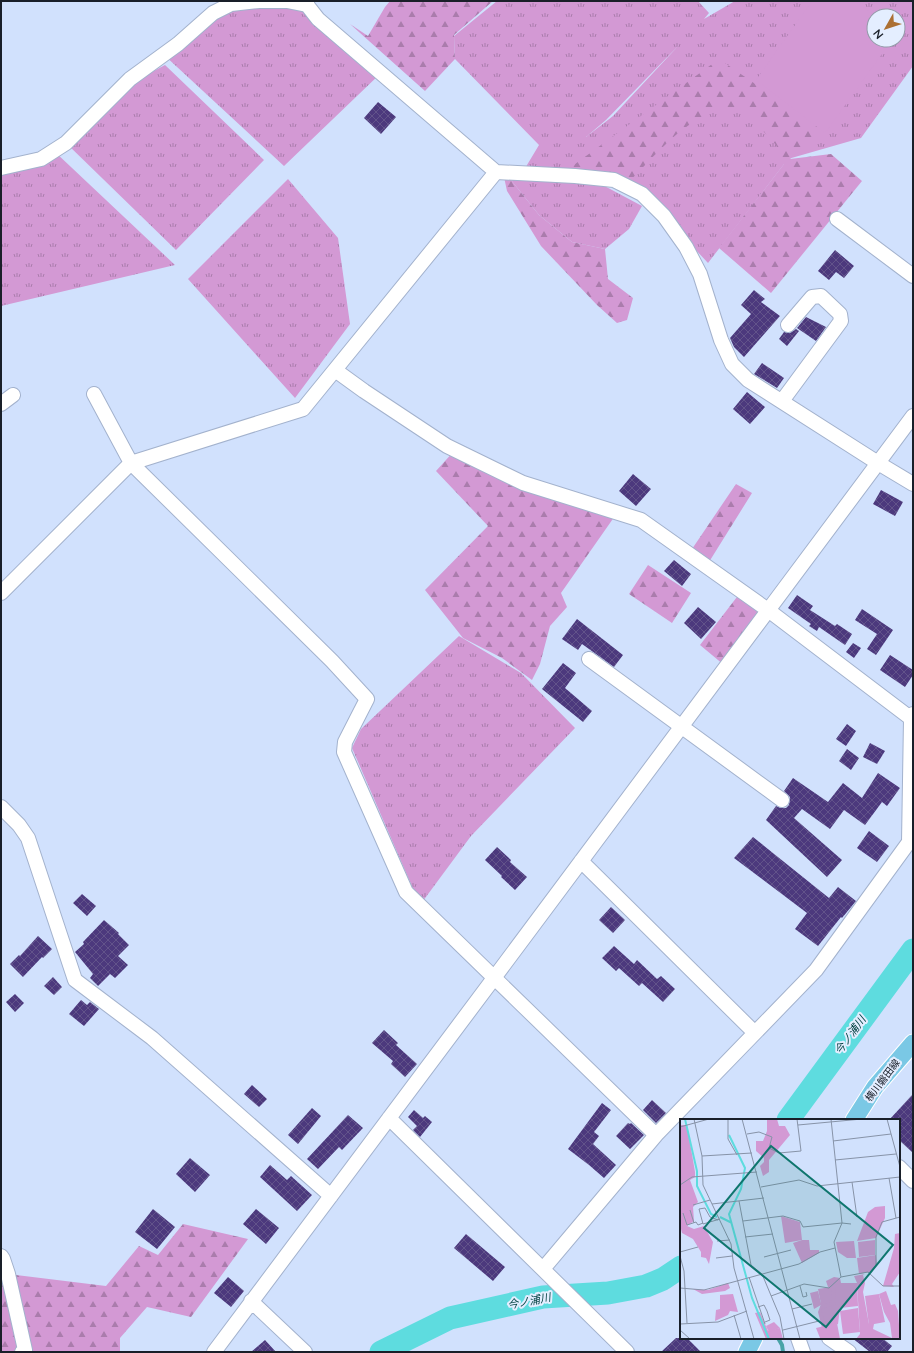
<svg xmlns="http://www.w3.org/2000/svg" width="914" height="1353" font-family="Lato,'Noto Sans JP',sans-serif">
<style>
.grass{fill:url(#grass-tufts);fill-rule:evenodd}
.forest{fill:url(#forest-firs)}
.pitch{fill:#d399d4}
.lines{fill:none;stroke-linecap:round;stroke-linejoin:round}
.stream{stroke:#49a3a8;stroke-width:4}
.river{stroke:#5edcdf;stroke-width:23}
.building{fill:url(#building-cross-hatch)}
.minor-casing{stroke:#a3b2cd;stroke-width:16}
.major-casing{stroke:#fff;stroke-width:19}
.minor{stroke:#fff;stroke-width:14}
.major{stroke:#7ac8e5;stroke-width:17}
.labels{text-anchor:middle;stroke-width:4;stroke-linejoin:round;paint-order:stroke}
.street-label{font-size:10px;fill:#191f29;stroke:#e4eeff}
.water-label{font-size:11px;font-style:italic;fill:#044243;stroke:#e4eeff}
.inset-river{fill:none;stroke:#5edcdf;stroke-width:2}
.inset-road{fill:none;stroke:#8793a8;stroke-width:1}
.view{fill:#0f766e;fill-opacity:0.15;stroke:#0f766e;stroke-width:2}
.inset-edge{fill:none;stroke:#191f29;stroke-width:2}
</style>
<defs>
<pattern id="grass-tufts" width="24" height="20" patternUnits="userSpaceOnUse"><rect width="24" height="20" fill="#d399d4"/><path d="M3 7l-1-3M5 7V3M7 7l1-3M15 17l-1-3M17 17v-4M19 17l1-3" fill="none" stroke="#aa7cac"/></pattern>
<pattern id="forest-firs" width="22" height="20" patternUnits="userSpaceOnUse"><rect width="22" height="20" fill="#d399d4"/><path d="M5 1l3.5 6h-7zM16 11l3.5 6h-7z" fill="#aa7cac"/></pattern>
<pattern id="building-cross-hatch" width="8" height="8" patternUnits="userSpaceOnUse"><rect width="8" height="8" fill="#4c397d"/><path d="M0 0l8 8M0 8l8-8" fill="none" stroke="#62538a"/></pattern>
</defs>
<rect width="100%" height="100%" fill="#d1e1fd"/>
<path class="grass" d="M497,1h201l11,12 -5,6 31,-18h177l1,65 -52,72 -73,21 -80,104 -44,-47 -39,-30 -28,-4 45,24 -13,23 -24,20 -33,-7 -33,-27 -28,-35 63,-2 -50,-8 15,-25 -84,-86 -1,-23zM874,16h24v24h-24zM680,44l-67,72 -27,21 20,-17z
M219,4l88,1 74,68 -97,93 -121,-112z
M165,65l99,95 -88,90 -110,-107 54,-54z
M54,151l121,114 -174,41v-140z
M288,179l50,59 12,86 -55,74 -107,-119z
M459,636l62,37 54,55 -104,108 -51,69 -68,-157 9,-19z"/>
<path class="forest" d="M390,1h103l-39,34 1,24 -30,32 -75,-67 18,12 17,-29z
M719,59l103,71 -32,29 41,-5 31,27 -91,112 -52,-45 65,-84 -8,-19 -31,-34c-6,-1 -15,-4 -21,-3 -40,10 -71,50 -99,78l-65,-11z
M504,177l7,3 28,35 33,27 33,7 3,30 25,19 -6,22 -10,3 -20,-18 -56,-59 -34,-55z
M455,450l162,63 -56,80 6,14 -17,19 -10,38 -8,16 -30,-22 -39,-20 -38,-48 63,-64 -52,-55z
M736,484l16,9 -43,69 -17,-13z
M648,565l43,28 -19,30 -43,-29z
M740,593l25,18 -41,54 -24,-20z
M183,1224l65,15 -57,78 -44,-10 -27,31v14h-119v-75l7,-3 98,12 33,-40 19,9z"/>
<path class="pitch" d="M812,1h43l20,15h-1v24h18l-67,93 -69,-53z"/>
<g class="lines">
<path class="stream" d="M778,1338l4,7 1,7"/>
<path class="river" d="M788,1120l125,-170
M381,1352l69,-34 93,-21 65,-4 38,-7 17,-7 18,-12"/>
</g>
<path class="building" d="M378,102l18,15 -15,17 -17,-16z
M835,250l19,16 -10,12 -8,-6 -7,8 -11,-9z
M754,290l11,9 -4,3 19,14 -36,41 -10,-10 -4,-9 21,-24 -10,-9z
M806,317l20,10 -10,14 -19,-13z
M796,329l3,2 -12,15 -8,-7 5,-7 6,1z
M762,363l22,15 -7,10 -23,-14z
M747,392l18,15 -15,17 -17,-15z
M633,474l18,15 -15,17 -17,-15z
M881,490l22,12 -8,14 -22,-12z
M674,560l17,14 -9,12 -18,-15z
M797,595l16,11 -3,4 25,16 2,-2 15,10 -7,11 -26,-18 -2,4 -8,-5 2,-2 -23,-16z
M698,607l18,15 -15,17 -17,-16z
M862,609l31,21 -17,25 -9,-6 10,-15 -22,-14z
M577,619l46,36 -9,12 -32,-23 -4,6 -16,-11z
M853,643l8,5 -7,10 -8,-6z
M890,655l23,15v5l-8,12 -25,-17z
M563,663l13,10 -11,15 27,23 -9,11 -41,-33z
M847,724l9,7 -10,15 -10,-7z
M870,743l15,8 -8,13 -14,-7z
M847,749l12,9 -8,12 -12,-9z
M878,773l22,15 -13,18 -5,-4 -17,23 -21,-15 -14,19 -28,-20 -8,9 48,42 -15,17 -61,-57 10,-14 5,2h5l3,-3 1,-8 -6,-6 9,-13 35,24 15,-19 19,15z
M869,831l20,15 -12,16 -20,-14z
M753,837l76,61 9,-11 18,14 -14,17 -1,-1 -23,29 -23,-17 12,-16 -73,-55z
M497,847l14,13 -1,2 17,15 -12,13 -14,-13 1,-1 -17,-16z
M82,894l14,12 -9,10 -14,-13z
M611,907l14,13 -12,13 -14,-13z
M104,920l15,13 -1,1 11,11 -11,11 10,9 -13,13 -5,-4 -12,12 -8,-8 3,-4 -18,-22 9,-8 -1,-2z
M38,936l14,13 -9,9 -1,-1 -19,20 -13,-13 9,-9 1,1z
M614,946l20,18 3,-4 20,19 4,-3 14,13 -12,13 -21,-19 -3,3 -20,-18 -3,3 -14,-13z
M53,977l9,10 -8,8 -10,-9z
M15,994l9,9 -9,9 -9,-10z
M81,1000l6,5 3,-3 9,7 -15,17 -15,-12z
M384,1030l14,13 -2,2 21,19 -12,13 -14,-13 2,-3 -21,-18z
M252,1085l15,14 -8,8 -15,-13z
M913,1094v59l-14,-13v-20h-10z
M652,1100l14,13 -10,10 -13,-13z
M602,1103l9,7 -17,22 5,4 -6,8 23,21 -12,13 -15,-13 -21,-16z
M312,1108l9,8 -23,28 -10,-9z
M414,1110l9,8 2,-2 7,6 -12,15 -7,-7 4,-4 -9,-9z
M348,1115l15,13 -21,22 -3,-3 -21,22 -11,-10z
M628,1123l2,1 1,-1 13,12 -14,14 -14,-13z
M190,1158l20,17 -15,17 -19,-18z
M270,1165l17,15 4,-4 21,19 -15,16 -37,-34z
M153,1209l22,18 -18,22 -22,-17z
M256,1209l23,19 -13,16 -23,-20z
M466,1234l39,33 -12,14 -39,-33z
M228,1277l16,14 -13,16 -17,-14z
M676,1338h11l14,14h-40z
M852,1338h30l10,8 -5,6h-17z
M265,1340l11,12h-25z"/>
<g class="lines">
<g class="minor-casing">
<path id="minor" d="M307,1v4l11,14 178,153 79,4 39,4 28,14 22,22 22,31 14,27 21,66 11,24 16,16 130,83 35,21
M1,168l40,-9 25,-16 64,-64 48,-35 35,-31 18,-9 28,-3h28l20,4
M837,219l76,57
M335,370l29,21 83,55 76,37 118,37 127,90 145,110
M94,394l37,69 201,198 35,38 -22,43 -1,10 62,140 250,243
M782,401l59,-80 -1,-7 -19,-18 -9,1 -24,28
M1,404l12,-9
M1,593l130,-130 172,-54 193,-237
M589,659l193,141
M1,807l18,18 9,13 47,142 77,58 179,158
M581,861l174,172
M389,1118l238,234
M899,1167l14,14
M1,1256l2,3 5,15 17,76 -3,2
M543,1269l113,-134 160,-165 93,-128 2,-123 2,-5
M251,1301l54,51
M798,1338l5,14
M829,1338l20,14
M214,1352l280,-374 419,-562"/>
</g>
<g class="major-casing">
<path id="major" d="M854,1120l21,-33 38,-44
M747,1352l7,-14"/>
</g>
<use href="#minor" class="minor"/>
<use href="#major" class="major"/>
</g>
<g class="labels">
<g class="street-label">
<text transform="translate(882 1080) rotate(-53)" y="4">横川磐田線</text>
</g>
<g class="water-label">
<text transform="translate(850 1035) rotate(-54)" y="4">今ノ浦川</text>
<text transform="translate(529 1301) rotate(-11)" y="4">今ノ浦川</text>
</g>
</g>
<g transform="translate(680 1119)">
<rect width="220" height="220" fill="#d1e1fd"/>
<path d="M205,87v12l-9,20 -19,3 11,-29 7,-5zM101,97l19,6 2,18 -17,3zM220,114v39l-8,12 2,3 -11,-1 11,-38 1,-14zM195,121v15l-16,2 -1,-15zM174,122l2,17h-9l-9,-6 -2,-10zM196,136l1,9 -7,8 -11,2 -2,-16zM154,158l6,1 1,5h16l1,23 -18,2 -2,16 -16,4 -4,-16 3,-8 -3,-15 13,-2h-3l-2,-6zM199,175l6,28 -16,3 -4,-29zM178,189l2,24 -17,2 -3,-23zM80,193l8,19 12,-3 3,11h-17l-11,-26z" fill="#d399d4"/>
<path d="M87,0h10l2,7h6l5,9 -21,25v12l-6,4 -3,-10 4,-4v-4l-8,-7v-10h7l4,-10zM0,6h7l8,47v5l-5,3 8,22 -5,5 1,14 -7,5 7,3 10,-3 9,16 -4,22 -3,-6 -5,-1v-5l-8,-13 -11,-6 -2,-8zM122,121h7l1,10h9v3l-17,10 -9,-20zM185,155l-2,1 2,8 -2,9 6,32h5l-1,5 19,9 -2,-15 -6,-11 -5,-18 7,-3 5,14 4,-1 3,7 2,28h-44l4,-5 -3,-51 -3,-7zM156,163l-1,23 -14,4v-4l-7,4 -4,-16 8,-2 3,12 8,1 3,-5 -1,-12zM48,164l2,5 -5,3 -23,3 -9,-5 15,1zM53,175l5,18 -8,-1 -2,4 -13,6 1,-11 4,-1v-14zM94,203l6,6 -11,4 -3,-6zM157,204l3,16 -20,-1 -4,-10z" fill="#d399d4"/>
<path d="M151,188l4,14 -10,2 -4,-14z" fill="#d399d4"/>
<path class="inset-river" d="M5,0l12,52v15l14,28 6,3M49,16l16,33 -4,21 -12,25 23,84 17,41M40,98l12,6"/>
<path class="inset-road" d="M14,0l8,37 1,29 28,59 3,24 20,71M48,0v20l9,16M62,0l58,220M151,0l11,104 -8,19 7,35M207,0l13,48M118,6l64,-6M0,8l29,-8M67,15l12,-2 13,5 -3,11 10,5 22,-2 -4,-32M153,22l58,-7M22,37l50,-3M155,41l61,-6M209,59l7,40M172,63l5,35M0,66l12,-8 65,-5M81,68l38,-7 18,6 83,-9M59,82l12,64 11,9 18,43 4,22M32,85l52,-6M13,86l17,-5M10,91l4,13M3,94l4,12 9,-3 2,3 5,-2M38,101l-8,-3 -5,-9 -6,1 4,15 17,-5M63,102l40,-5 17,5 3,6 39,-4 9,1M65,118l28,-3M37,122l13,-1M0,133l18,-5M0,137l4,15 3,52M84,138l27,-7M36,139l16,-2M190,153l6,-7v-28l6,-15 18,-5M69,158l16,47M120,167l3,11 4,-1 -1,-4M0,169l24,2 95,-26 21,-12 15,-4M91,177l33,-12 25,4 12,-11 27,-5 15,14h17M78,188l6,-2 3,6 3,9 -5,2M112,190l20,-5M54,196l7,24M0,205l38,-2 29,-11M0,211l10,9M103,211l36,-9"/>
<path class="view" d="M91,27l122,99 -67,82 -122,-99z"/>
<rect width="220" height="220" class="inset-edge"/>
</g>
<rect width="914" height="1353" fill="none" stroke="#191f29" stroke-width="4"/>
<g transform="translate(886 28) rotate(231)"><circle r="19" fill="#e4eeff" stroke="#939ba9"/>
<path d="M0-3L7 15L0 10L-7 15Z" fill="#ac7033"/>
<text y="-6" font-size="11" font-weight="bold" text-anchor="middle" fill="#191f29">N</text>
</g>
</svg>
